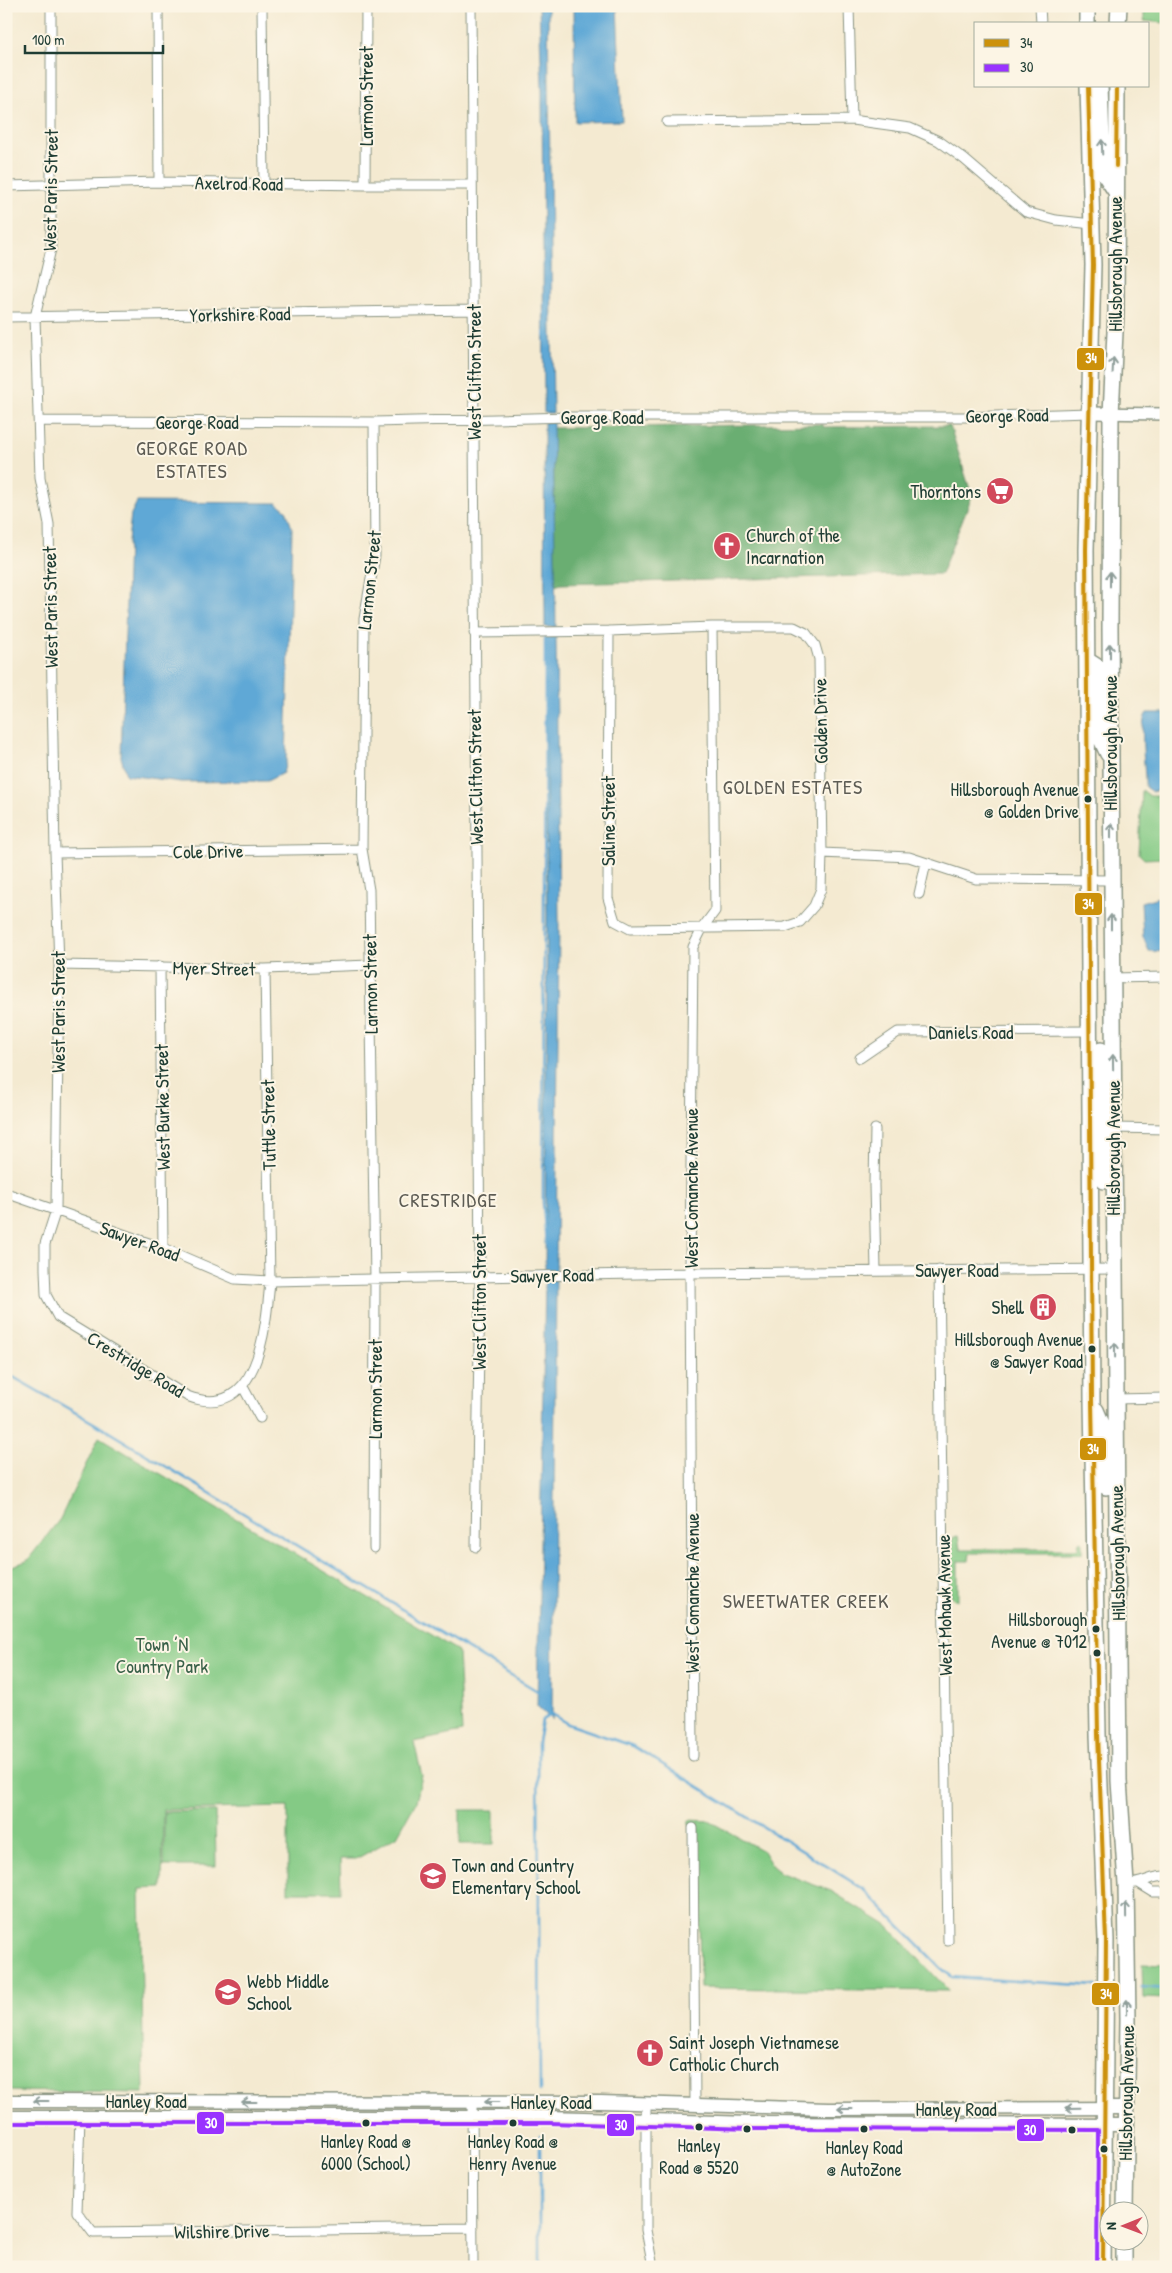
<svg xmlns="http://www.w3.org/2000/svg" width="1172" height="2273" font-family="'Patrick Hand',sans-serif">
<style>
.green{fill:#84ca85;stroke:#52845c}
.forest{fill:#6bae72;stroke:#457653}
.water{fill:#5fa8d6;stroke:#3f7285}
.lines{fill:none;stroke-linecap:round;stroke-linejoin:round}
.stream{stroke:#5fa8d6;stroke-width:2.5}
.minor-casing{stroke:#8a9482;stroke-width:11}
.tertiary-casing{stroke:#8a9482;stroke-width:14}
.secondary-casing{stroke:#8a9482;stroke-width:15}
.primary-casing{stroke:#8a9482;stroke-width:18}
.minor{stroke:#fff;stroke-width:9}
.tertiary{stroke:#fff;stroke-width:11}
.secondary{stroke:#fff;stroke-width:12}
.primary{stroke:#fff;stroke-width:15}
.bus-1-casing{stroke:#fcf5e5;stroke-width:8}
.bus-2-casing{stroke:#fcf5e5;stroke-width:8}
.bus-1{stroke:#cc910a;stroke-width:4}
.bus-2{stroke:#93f;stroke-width:4}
.oneway{stroke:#8f9e9a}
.bus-dot{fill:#1f3d34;stroke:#fcf5e5;stroke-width:2}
.labels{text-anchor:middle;stroke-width:4;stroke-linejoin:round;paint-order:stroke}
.bus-label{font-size:18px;fill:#1f3d34;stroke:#fcf5e5}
.street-label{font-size:19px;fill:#1f3d34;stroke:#fcf5e5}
.poi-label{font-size:19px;fill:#1f3d34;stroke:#fcf5e5;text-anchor:start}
.park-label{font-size:19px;fill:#386048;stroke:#fcf5e5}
.neighbourhood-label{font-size:20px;letter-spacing:1px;fill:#5d5c54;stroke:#fcf5e5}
.line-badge{stroke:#fcf5e5;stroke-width:2}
.badge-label{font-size:14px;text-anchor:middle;font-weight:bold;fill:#fff}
</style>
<rect width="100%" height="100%" fill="#fcf5e5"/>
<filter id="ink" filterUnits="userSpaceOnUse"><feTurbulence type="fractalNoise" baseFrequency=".02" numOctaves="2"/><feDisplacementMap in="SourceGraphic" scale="10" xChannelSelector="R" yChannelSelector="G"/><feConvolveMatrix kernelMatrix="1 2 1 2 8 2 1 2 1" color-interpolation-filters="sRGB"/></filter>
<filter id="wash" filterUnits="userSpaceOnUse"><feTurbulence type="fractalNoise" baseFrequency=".0096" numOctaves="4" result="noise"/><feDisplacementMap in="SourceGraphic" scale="20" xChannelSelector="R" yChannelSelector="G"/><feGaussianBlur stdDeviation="1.12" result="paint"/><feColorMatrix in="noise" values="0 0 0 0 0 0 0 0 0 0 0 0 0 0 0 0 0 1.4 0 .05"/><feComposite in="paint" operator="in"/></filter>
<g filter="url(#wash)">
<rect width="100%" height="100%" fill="#f4ead1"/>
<path class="green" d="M1144,6h22v17l-22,-2z
M1142,790l8,6h16v62l-22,1 -5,-5z
M99,1437l359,214 4,81 -48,10 8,34 -6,26 -19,34 -41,23h-16l1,33h-53v-85l-125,3 -1,78 -22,1 4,204 -138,-2v-523l21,-7 33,-42z
M958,1536l2,13h118l1,-7 3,-1v12h-112l-1,8h-11v40l-5,-3 -3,-5v-50l4,-6z
M460,1810h34v34h-34z
M215,1811l1,55h-52v-54z
M689,1820l20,1 54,30 9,15 9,7 50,18 57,35 61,65 -249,-3 -2,-164h-9z
M1142,1964l24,1v34l-23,-1z"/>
<path class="forest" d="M823,424v3l127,-1 22,70 -31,78 -380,10 -6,2 -2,-158z"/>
<path class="water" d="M539,6h9l5,407h-9l-2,-325z
M574,6h43l5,115 -47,1z
M544,422h9l3,205h-11z
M137,502l140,1 9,7 6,18 -6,234 -3,11 -16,8 -86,1 -55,-7 -5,-18 7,-216 3,-27z
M545,637h11l3,284 -3,350h-11l2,-357z
M1147,713h19v79l-7,-2 -7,2 -7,-5c1,-15 -7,-64 2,-74z
M1166,895v57l-17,-1 -6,-14 -2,-35z
M545,1280h11l-4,440 -15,-14z"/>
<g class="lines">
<path class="stream" d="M545,636l-2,566 3,43
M6,1373l93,53 440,266
M551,1714l17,10 65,22 229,142 79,80 11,9 144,9
M1141,1987l25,2
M540,2091l-2,-349 4,-22 8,-5
M540,2135v132"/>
</g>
</g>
<g filter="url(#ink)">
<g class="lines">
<g class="minor-casing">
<path id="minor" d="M51,6v243l-16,68 5,161 9,46 6,329 4,112 -3,245 -11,34v25l1,26 12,22 129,79c71,27 79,-67 83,-115l-5,-312
M158,6l1,176
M262,6l2,177
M471,6l9,1271 -4,270
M849,6l3,114
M1040,6l1,18
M667,122l185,-2 58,8 29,13 25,18 62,53 30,8 36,4
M365,185l1,-179
M6,186l153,-4 206,3h107
M6,317l468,-7
M39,421l335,1 197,-5h394l124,-4
M374,422l1,134 -11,63 -2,230 7,41 6,390 -1,268
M474,633l135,-2 103,-4h82l12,6 9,12 4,14 3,194 -1,36 -7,17 -14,16 -15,5 -155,2 -15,-8 -7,-23 1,-267
M55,853l307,-4
M822,853l87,4 67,22 135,1
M919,894l7,-31
M59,965l206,4 105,-4
M160,966l3,282
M1111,978l55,-1
M860,1058l38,-26 193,-1
M1114,1128l52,1
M875,1129l-1,56 2,86
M6,1193l157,55 72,31 35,2 420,-8 424,-4
M939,1270l9,671
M243,1387l17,31
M1115,1399l51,-1
M693,1756l-3,-483 3,-326 10,-20 12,-16 -3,-284
M693,1828l2,277
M1126,1884c17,0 24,-8 40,-8
M1140,1884l13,8h13
M472,2101l1,166
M646,2103v127l7,37
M80,2116l-3,96 16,21 380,-5"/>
</g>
<g class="tertiary-casing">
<path id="tertiary" d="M1089,413l77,1"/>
</g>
<g class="secondary-casing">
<path id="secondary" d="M6,2101l595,1 227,7 298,-1
M6,2117h544l201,6 375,2"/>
</g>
<g class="primary-casing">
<path id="primary" d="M1087,6v18
M1118,24l1,-18
M1088,86l5,179 -7,285 6,851 6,333 8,206 -3,327
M1100,86l3,86 13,20
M1117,86l-1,226 -5,102 -1,214 9,1153 7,103 2,136 -3,190
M1087,660l11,7 1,68 9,19
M1101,1050l1,56 11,21
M1093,1111l9,16 2,54
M1096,1410l9,21 1,56
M1124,2267v-27"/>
</g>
<use href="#minor" class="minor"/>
<use href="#tertiary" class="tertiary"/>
<use href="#secondary" class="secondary"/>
<use href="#primary" class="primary"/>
<g class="bus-1-casing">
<path id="bus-1" d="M1088,86l5,179 -7,285 6,851 6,333 8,206 -3,327
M1116,166l1,-80"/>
</g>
<g class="bus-2-casing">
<path id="bus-2" d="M6,2123h544l201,6 347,1 -1,137"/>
</g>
<use href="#bus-1" class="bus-1"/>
<use href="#bus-2" class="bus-2"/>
</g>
<defs><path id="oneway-shaft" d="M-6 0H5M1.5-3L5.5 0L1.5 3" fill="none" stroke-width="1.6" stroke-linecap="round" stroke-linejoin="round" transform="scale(1.25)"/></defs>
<g class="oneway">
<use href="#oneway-shaft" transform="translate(1102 147) rotate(-92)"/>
<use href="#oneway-shaft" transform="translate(1113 365) rotate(-87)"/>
<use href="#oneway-shaft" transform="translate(1110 579) rotate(-90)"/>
<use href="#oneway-shaft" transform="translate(1110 651) rotate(-90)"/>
<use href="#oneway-shaft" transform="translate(1111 831) rotate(-90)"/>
<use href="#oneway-shaft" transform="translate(1111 922) rotate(-90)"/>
<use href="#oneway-shaft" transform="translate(1113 1062) rotate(-91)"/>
<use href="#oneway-shaft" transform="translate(1115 1350) rotate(-91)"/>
<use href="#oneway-shaft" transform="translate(1126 1910) rotate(-91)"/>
<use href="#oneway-shaft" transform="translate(1127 2007) rotate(-91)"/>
<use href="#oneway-shaft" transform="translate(41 2101) rotate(180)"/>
<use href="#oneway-shaft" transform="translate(249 2102) rotate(-180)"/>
<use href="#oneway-shaft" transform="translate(492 2102) rotate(-180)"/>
<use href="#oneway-shaft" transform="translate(1073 2108) rotate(179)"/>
<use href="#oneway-shaft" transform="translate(845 2109) rotate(-180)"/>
</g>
</g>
<defs>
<g id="supermarket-disc" transform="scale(1.4375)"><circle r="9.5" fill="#d1495b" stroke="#fcf5e5"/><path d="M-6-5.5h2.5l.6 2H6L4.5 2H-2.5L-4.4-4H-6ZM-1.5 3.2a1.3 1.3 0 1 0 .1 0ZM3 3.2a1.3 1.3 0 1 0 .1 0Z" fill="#fff"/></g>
<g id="church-disc" transform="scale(1.4375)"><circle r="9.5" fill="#d1495b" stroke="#fcf5e5"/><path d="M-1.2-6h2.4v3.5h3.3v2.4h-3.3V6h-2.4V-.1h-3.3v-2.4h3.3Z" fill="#fff"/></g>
<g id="building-disc" transform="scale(1.4375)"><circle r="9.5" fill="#d1495b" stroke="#fcf5e5"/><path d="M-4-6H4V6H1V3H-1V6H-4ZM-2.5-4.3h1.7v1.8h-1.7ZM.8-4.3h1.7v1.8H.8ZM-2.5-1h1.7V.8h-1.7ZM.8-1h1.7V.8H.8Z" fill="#fff"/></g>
<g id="school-disc" transform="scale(1.4375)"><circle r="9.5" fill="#d1495b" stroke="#fcf5e5"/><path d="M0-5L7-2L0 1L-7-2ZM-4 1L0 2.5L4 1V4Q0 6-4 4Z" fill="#fff"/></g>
</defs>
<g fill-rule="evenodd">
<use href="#supermarket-disc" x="1000" y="491"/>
<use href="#church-disc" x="727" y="546"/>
<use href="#building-disc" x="1043" y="1307"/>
<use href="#school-disc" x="433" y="1876"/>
<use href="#school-disc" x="228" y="1992"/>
<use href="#church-disc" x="650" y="2053"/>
</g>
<g class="bus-dot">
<circle cx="1088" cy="799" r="4.5"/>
<circle cx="1092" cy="1349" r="4.5"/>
<circle cx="1096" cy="1629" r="4.5"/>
<circle cx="1097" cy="1653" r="4.5"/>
<circle cx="366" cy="2123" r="4.5"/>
<circle cx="513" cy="2123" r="4.5"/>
<circle cx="699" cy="2127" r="4.5"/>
<circle cx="747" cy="2129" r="4.5"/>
<circle cx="864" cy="2129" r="4.5"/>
<circle cx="1072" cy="2130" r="4.5"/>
<circle cx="1104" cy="2149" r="4.5"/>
</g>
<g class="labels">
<g class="bus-label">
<text x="1079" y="796" text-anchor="end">Hillsborough Avenue<tspan x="1079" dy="22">@ Golden Drive</tspan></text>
<text x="1083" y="1346" text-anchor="end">Hillsborough Avenue<tspan x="1083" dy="22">@ Sawyer Road</tspan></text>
<text x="1087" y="1626" text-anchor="end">Hillsborough<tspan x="1087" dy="22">Avenue @ 7012</tspan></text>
<text x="366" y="2148">Hanley Road @<tspan x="366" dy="22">6000 (School)</tspan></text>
<text x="513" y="2148">Hanley Road @<tspan x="513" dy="22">Henry Avenue</tspan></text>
<text x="699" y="2152">Hanley<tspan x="699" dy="22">Road @ 5520</tspan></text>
<text x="864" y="2154">Hanley Road<tspan x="864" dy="22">@ AutoZone</tspan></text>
</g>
<g class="street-label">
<text transform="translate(366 96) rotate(-90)" y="7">Larmon Street</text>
<text transform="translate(239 183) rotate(1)" y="7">Axelrod Road</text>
<text transform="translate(50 190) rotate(-89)" y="7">West Paris Street</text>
<text transform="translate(1115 264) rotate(-90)" y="7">Hillsborough Avenue</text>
<text transform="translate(240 314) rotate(-1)" y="7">Yorkshire Road</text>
<text transform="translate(474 372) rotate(-90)" y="7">West Clifton Street</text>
<text transform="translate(1007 415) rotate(-1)" y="7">George Road</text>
<text x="602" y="424">George Road</text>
<text x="197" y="429">George Road</text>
<text transform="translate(369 580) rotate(-84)" y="7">Larmon Street</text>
<text transform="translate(50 607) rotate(-91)" y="7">West Paris Street</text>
<text transform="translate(820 721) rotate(-91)" y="7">Golden Drive</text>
<text transform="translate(1110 743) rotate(-90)" y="7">Hillsborough Avenue</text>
<text transform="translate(475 777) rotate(-91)" y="7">West Clifton Street</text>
<text transform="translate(608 821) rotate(-90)" y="7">Saline Street</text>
<text transform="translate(208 851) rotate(-1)" y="7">Cole Drive</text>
<text transform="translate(214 968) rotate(1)" y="7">Myer Street</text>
<text transform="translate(370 984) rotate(-91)" y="7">Larmon Street</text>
<text transform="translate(58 1012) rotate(-90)" y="7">West Paris Street</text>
<text x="971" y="1039">Daniels Road</text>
<text transform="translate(162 1107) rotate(-91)" y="7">West Burke Street</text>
<text transform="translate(268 1125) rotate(-91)" y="7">Tuttle Street</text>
<text transform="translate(1113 1148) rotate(-90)" y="7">Hillsborough Avenue</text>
<text transform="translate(691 1188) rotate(-90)" y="7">West Comanche Avenue</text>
<text transform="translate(140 1241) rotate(20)" y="7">Sawyer Road</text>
<text x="957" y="1277">Sawyer Road</text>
<text transform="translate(552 1275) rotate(-1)" y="7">Sawyer Road</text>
<text transform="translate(479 1302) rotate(-90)" y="7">West Clifton Street</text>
<text transform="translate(136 1364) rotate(31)" y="7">Crestridge Road</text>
<text transform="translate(375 1389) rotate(-90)" y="7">Larmon Street</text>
<text transform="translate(1117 1553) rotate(-91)" y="7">Hillsborough Avenue</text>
<text transform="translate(692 1593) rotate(-90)" y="7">West Comanche Avenue</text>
<text transform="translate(944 1605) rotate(-91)" y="7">West Mohawk Avenue</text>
<text transform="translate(1126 2093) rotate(-89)" y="7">Hillsborough Avenue</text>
<text x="146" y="2108">Hanley Road</text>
<text x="551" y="2109">Hanley Road</text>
<text x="956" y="2116">Hanley Road</text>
<text transform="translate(222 2231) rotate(-1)" y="7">Wilshire Drive</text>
</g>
<g class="poi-label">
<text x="981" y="498" text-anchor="end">Thorntons</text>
<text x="746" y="542">Church of the<tspan x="746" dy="22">Incarnation</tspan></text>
<text x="1024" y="1314" text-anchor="end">Shell</text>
<text x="452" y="1872">Town and Country<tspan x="452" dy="22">Elementary School</tspan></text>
<text x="247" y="1988">Webb Middle<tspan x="247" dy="22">School</tspan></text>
<text x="669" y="2049">Saint Joseph Vietnamese<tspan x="669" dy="22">Catholic Church</tspan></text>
</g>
<g class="park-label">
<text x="162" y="1651">Town ’N<tspan x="162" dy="22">Country Park</tspan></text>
</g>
<g class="neighbourhood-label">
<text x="192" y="455">GEORGE ROAD<tspan x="192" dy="23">ESTATES</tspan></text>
<text x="793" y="794">GOLDEN ESTATES</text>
<text x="448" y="1207">CRESTRIDGE</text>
<text x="806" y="1608">SWEETWATER CREEK</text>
</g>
</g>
<g class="line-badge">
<rect x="1076" y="347" width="29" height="24" rx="5" fill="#cc910a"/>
<rect x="1074" y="892" width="29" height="24" rx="5" fill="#cc910a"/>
<rect x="1079" y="1437" width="28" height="24" rx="5" fill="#cc910a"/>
<rect x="1091" y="1982" width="29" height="24" rx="5" fill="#cc910a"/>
<rect x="196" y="2111" width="29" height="24" rx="5" fill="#93f"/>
<rect x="606" y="2113" width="29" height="24" rx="5" fill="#93f"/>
<rect x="1016" y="2118" width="29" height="24" rx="5" fill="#93f"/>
</g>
<g class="badge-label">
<text x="1091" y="363">34</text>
<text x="1088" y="909">34</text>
<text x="1093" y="1454">34</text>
<text x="1106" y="1999">34</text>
<text x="211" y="2128">30</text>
<text x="621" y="2130">30</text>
<text x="1030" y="2135">30</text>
</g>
<rect width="1172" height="2273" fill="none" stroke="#fcf5e5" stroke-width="25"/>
<rect x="974" y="22" width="175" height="65" fill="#fcf5e5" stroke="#a4ab9e"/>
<rect x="984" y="39" width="25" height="8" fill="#cc910a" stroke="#a4ab9e"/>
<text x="1020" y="48" font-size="15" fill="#1f3d34">34</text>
<rect x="984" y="64" width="25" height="8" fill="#9933ff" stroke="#a4ab9e"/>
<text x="1020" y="72" font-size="15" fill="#1f3d34">30</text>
<g transform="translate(1124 2226) rotate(269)"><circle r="24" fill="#fcf5e5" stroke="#a4ab9e"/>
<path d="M0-4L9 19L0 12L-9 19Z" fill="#d1495b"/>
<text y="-8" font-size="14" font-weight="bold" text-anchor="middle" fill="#1f3d34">N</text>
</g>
<path d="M25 45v8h138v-8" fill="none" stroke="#1f3d34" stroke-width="2.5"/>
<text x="32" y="45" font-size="15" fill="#1f3d34" stroke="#fcf5e5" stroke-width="4" paint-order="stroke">100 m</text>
</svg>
